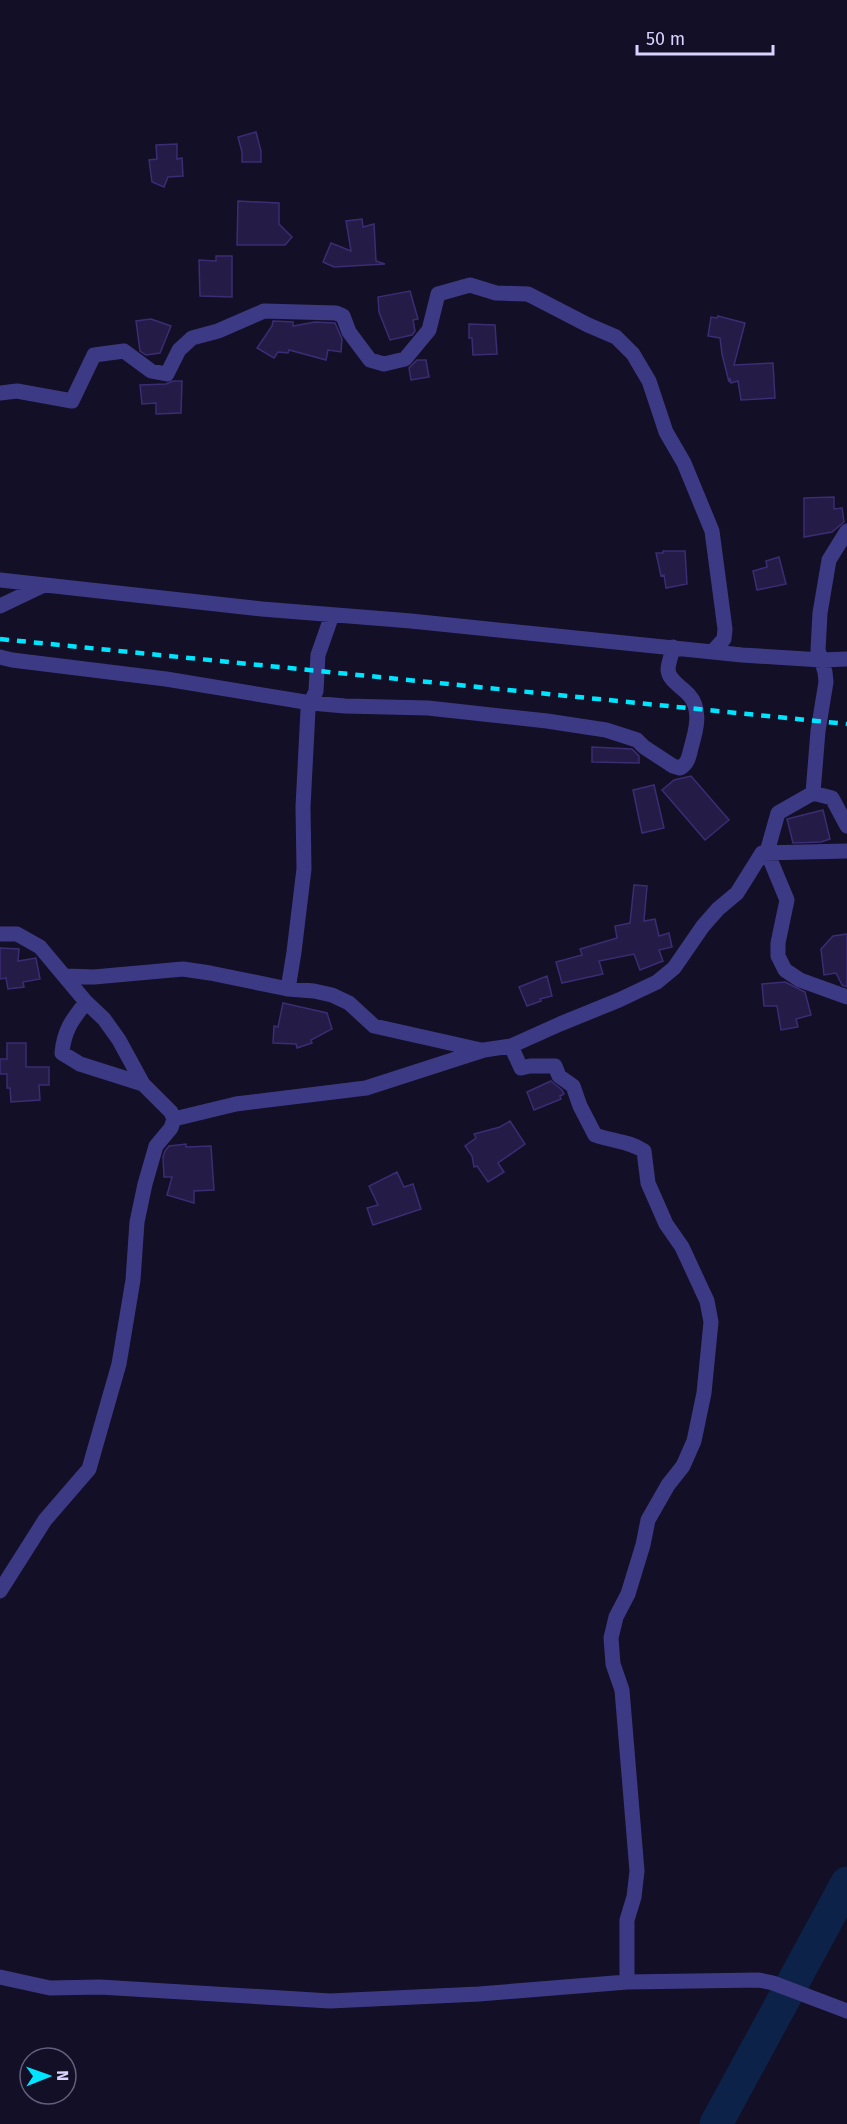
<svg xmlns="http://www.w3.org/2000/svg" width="847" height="2124" font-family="'Fira Sans',sans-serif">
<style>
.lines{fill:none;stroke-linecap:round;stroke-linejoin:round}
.river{stroke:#0c2248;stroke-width:33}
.building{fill:#241b47;stroke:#3b2d73;stroke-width:1.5}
.street{stroke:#3d3a85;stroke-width:15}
.rail{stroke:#00e5ff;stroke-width:4.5;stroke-dasharray:9 8;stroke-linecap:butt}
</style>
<rect width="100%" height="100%" fill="#130f26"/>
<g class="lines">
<path class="river" d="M716,2124l131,-241"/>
</g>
<path class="building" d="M256,132l5,19v11h-19v-10l-4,-15z
M177,144v15l5,-1 1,18 -15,1 -4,10 -12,-5 -3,-22 8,-1 -1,-14z
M238,201l41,2v21l13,13 -7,8h-48z
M362,219l1,8 11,-3 2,37 9,3 -51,3 -11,-5 8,-19 20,8 -5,-30z
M216,256h16v41l-32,-1 -1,-36 17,1z
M410,291l8,28 -5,1 2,11 -3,4 -22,5 -11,-28 -1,-15z
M718,316l27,7 -11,42 39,-2 2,35 -34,2 -3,-19 -7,2 -1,-5 -1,4 -7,-28 -2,-16 -12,-2 3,-19 6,1z
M151,319l20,7 -11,27 -14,2 -6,-4 -4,-30z
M273,321l20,1v4l22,-4 20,1 7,16 -1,13 -13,-2 -2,10 -37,-10 -1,3 -10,-1 -4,6 -17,-10 15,-22z
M469,324l26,1 2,29 -24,1 -1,-17h-3z
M417,360h9l3,17 -18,3 -2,-12z
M173,381h9l-1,32 -25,1v-11l-14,1 -2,-19 26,-1z
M834,497v12l8,-1 2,14 -12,10 -28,5v-39z
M663,551h22l2,33 -21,4 -2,-13 -3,1 -5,-23h7z
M779,557l7,27 -29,6 -4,-19 14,-4 -1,-6z
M592,747l40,2 7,7v7l-47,-1z
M691,776l38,44 -24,20 -43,-50 12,-10z
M654,785l10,43 -22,5 -9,-43z
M823,810l7,29 -9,3 -28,1 -6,-24z
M634,885l13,1 -3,35 11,-2 4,17 10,-3 3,14 -13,3 4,11 -23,9 -6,-16 -35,7 4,13 -41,9 -6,-21 26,-7 -2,-6 37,-11 -2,-12 15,-3z
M847,934v53l-5,-2 -6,-12 -12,2 -3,-26 12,-13z
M0,948l19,1 -1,12 18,-3 4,21 -17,3 1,5 -16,2 -2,-11 -6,1z
M547,976l5,20 -12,3 1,2 -14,5 -8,-19z
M785,982l20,10 6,23 -15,4 2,8 -17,3 -4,-24h-13l-2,-22z
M283,1003l44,10 5,16 -21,11 1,3 -15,5 -1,-4 -23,-1 1,-17 4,1z
M7,1043h19v24h23v18h-10l1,15 -29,2 -1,-14h-3v-14h-7v-15h7z
M551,1081l11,9 2,4 -4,2 1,3 -27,11 -7,-18z
M510,1121l15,23 -27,19 6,9 -16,10 -11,-16 -3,1 -2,-11 -7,-10 11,-8 -2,-4 26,-7z
M186,1144v3l25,-1 3,44 -20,1v12l-27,-8 5,-18h-8l-1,-20 2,-6 4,-5z
M397,1172l7,15 9,-3 8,25 -48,16 -6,-17 11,-3 -9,-19z"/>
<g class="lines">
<path class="street" d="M0,393l17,-2 55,10 22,-46 30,-4 27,20 16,3 12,-24 13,-12 26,-7 46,-20 72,2 7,3 6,16 21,28 14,4 21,-5 24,-29 9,-36 32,-9 26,8 32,1 60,31 28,12 17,17 16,27 17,51 18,31 28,68 13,98 -1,10 -11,12
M0,580l262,29 149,12 331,34 80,5 25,-1
M0,606l44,-21
M0,657l12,3 154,19 145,24 34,3 83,2 119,13 59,9 31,10 7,7 29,19 7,2c8,-4 9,-12 11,-20 5,-17 11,-39 -2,-53 -7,-8 -20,-14 -21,-25 0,-7 4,-16 5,-23
M813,793l5,-62 8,-49 -1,-10 -7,-22 2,-37 9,-53 18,-29
M847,826l-15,-28 -19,-5 -35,20 -11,39 20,48 -9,43v13l7,14 15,10 47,17
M0,934h17l23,13 46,55 18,17 15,21 24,44 28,28 3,7 -3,9 -15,18 -11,38 -8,38 -4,58 -14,84 -30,105 -44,51 -45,71
M66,976l28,1 89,-8 27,4 78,16 26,2 18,4 17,8 25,23 107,24
M288,989l6,-37 10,-83 -1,-62 5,-97 8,-19 2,-36 14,-40
M86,1002c-14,18 -22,28 -24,51l18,11 63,20
M511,1046l10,22 9,-2h25l4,10 14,10 7,20 15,29c17,6 34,6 49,16l4,32 18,41 16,23 25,54 4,21 -7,71 -10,48 -11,25 -15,19 -20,35 -5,25 -15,49 -12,23 -5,21 2,26 9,26 15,181 -3,26 -7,23v62
M174,1119l62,-15 130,-16 118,-38 27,-4 49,-22 59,-24 38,-18 17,-14 29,-42 15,-17 19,-16 25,-40 85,-2
M0,1977l50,11 50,-1 230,14 149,-7 148,-12 132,-2 14,3 74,28"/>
<path class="rail" d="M0,639l847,85"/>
</g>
<g transform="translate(48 2076) rotate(89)"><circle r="28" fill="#130f26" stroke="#625e7d" stroke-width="1.5"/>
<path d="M0-4.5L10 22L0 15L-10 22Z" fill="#00e5ff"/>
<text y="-9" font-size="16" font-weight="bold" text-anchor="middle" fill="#d9d4ff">N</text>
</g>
<path d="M637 45v9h136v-9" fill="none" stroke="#d9d4ff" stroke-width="3"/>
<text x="646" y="45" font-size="18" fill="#d9d4ff" stroke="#130f26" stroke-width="4.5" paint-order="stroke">50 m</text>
</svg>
